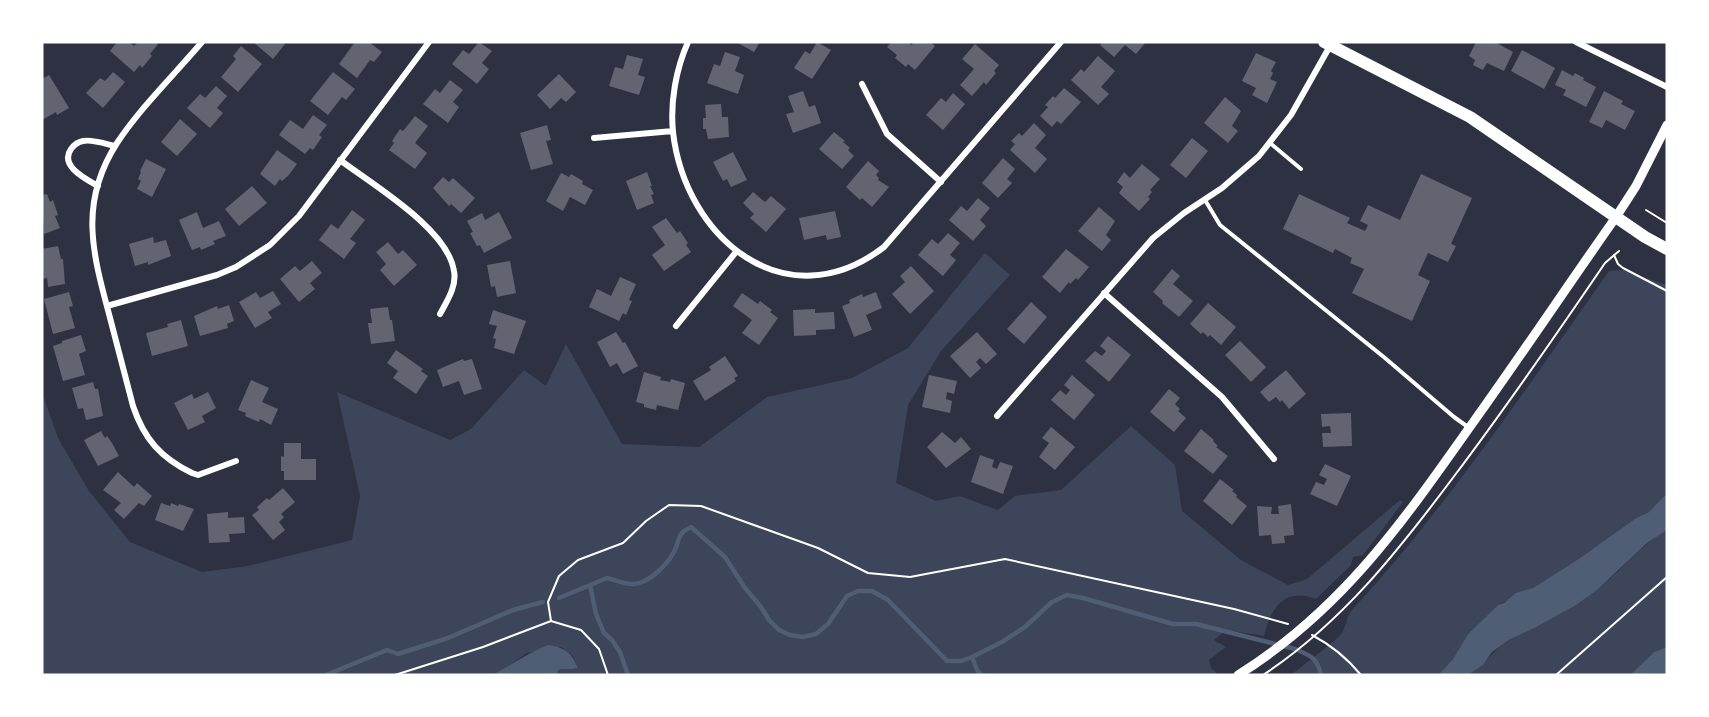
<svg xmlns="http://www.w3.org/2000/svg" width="1709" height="717" font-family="Cabin,sans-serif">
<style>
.green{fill:#3c4559}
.water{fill:#4f5d75}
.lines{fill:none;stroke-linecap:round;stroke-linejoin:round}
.stream{stroke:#4f5d75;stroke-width:4.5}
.building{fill:#626471}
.path{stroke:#fff;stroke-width:2}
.service{stroke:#fff;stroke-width:4}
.minor{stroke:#fff;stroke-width:6}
.tertiary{stroke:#fff;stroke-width:9}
.primary{stroke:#fff;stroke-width:12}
</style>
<rect width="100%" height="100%" fill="#2d3142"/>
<path class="green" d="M985,253l25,22 -69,76 -33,54 -12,78 40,18 24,-5 38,14 17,-14 46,-6 70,-64 44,39 7,46 59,49 47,25 19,-6 93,-79 3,2 -40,53 -10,2 -2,8 -35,34c-31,-12 -45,8 -52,37l-37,-6 -13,10 12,7 -17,13 2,8 6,5 -3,2h-657l1,-5c6,-2 13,-1 20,-2l-6,-13 -11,-8 -34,6 -20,14 -15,8h-450v-283l16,46 31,53 41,51 72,30 46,-6 104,-26 8,-44 -23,-104 113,48 21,-11 53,-59 22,16 20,-42 56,100 77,3 68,-50 85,-19 56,-30z
M1623,270l44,15v208l-18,19 -13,6 -56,40 -47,30 -35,17 -30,29 -15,25 -15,16h-147c9,-8 49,-36 52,-44 4,-8 3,-14 9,-21 96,-104 175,-223 257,-339z
M1667,530v117l-13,5 -24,23h-161c4,-4 10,-7 14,-11 9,-9 15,-18 27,-24 28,-16 57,-29 84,-48 26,-19 44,-46 73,-62z"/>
<path class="water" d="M1667,493v37l-20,13 -50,47 -21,15 -40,22 -27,13 -17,12 -9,13 -15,10h-30l15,-16 15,-25 30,-29 6,-2 12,-10 17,-5 47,-30 56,-40 13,-6z
M548,645c18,3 23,7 30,23 -6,2 -14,0 -20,2l-1,5h-65c20,-10 35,-22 56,-30z
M1667,647v28h-37l24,-23z"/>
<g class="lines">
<path class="stream" d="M590,585l6,29 8,19 8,7 8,12 8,23
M559,598l48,-20c9,2 18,7 27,6 15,-1 33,-19 40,-32 7,-13 1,-17 17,-25l34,30 20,31 16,19 8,13 10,10 11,5 13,2 13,-3 12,-10 19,-28 11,-5h14l16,9 59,61h14l11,-4 30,-15 23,-15 27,-25 15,-7 16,3 90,26h23l99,25c16,7 22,8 26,26
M972,657l5,13 4,5
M326,675l61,-25 11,4 50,-16 65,-28 30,-8"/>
</g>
<path class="building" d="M117,42h12l5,4 4,-4h18l2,2 -8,10 2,2 -10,12 -2,-3 -6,7 -24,-21z
M253,42h30l2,2 -12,15z
M355,42h14l13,10 -8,10 -4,-2 -13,18 -18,-14z
M479,42l13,9 -10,12 7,6 -12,15 -25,-20 11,-14 6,4z
M736,42h24l-6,10z
M817,42l14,8 -19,29 -18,-11 11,-17 5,3z
M891,42h17l3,3 3,-3h16l5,4 -20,24 -7,-6 -2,3 -11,-9 2,-3 -10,-8z
M1103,42h43l-10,12 -11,-9 -11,12 -14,-12z
M1476,42h19l18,10 -9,19 -17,-8 -4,7 -10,-5 2,-5 -6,-4z
M975,44l24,21 -5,6 2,2 -10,12 -2,-3 -12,14 -12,-11 14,-16 -12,-10z
M241,46l21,18 -24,28 -17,-15 15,-18 -3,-3z
M1522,50l33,18 -11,21 -33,-18z
M725,52l15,5 -5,14 9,4 -6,19 -31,-11 7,-19 6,2z
M1256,53l20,9 -5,9 2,2 -3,6 7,3 -10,21 -15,-8 4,-7 -14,-7z
M627,55l16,4 -5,16 7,2 -6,18 -30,-9 6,-19 8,2z
M1098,56l17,15 -14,16 8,7 -11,11 -27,-25 10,-11 3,3z
M1562,70l11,6 2,-3 9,5 -1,2 13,7 -10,20 -23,-12 3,-5 -11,-5z
M113,72l12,10 -22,26 -17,-15 14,-15 5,3z
M333,72l22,17 -9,11 -4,-3 -14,18 -18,-14z
M559,74l17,18 -10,10 -5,-4 -11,11 -13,-14z
M49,75l20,33 -12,7 -1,-3 -14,8v-41z
M450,80l13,10 -10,12 6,5 -11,16 -25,-19 12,-15 5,4z
M216,86l11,10 -10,12 6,5 -13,15 -23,-20 13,-14 5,4z
M1064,88l17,14 -20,22 -4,-3 -5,6 -12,-11 8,-9 -3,-2 8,-9 2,2z
M803,91l6,16 6,-2 6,18 -28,10 -7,-19 8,-2 -6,-16z
M1604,91l19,10 -2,3 14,7 -10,19 -19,-10 -4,8 -13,-6z
M953,93l12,11 -22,26 -17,-15 15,-17 5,4z
M1225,97l16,14 -9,15 6,5 -10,12 -24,-20z
M721,104l1,13h6l1,20 -21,2 -2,-10h-3v-11h3l-1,-13z
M313,115l14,10 -8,10 3,2 -9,13 -3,-2 -5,6 -26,-19 11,-15 13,9z
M415,116l13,10 -13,17 12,10 -12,16 -26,-19 5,-7 -2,-2 8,-12 3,2z
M180,119l17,15 -20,22 -16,-14z
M1034,123l12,12 -11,13 12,11 -12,14 -25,-23 5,-6 -4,-3 8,-8 3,3z
M547,125l4,15 -5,1 7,23 -22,6 -11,-37z
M834,132l11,9 -2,1 7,6 -2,2 6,6 -12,13 -23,-20z
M1192,138l16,13 -22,27 -16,-13z
M277,150l20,14 -9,12 -6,5 -2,-2 -5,7 -15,-12z
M733,152l14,28 -16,7 -4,-8 -4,2 -10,-19z
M1003,158l12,11 -8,10 5,4 -14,15 -16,-15z
M146,159l20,10 -14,28 -15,-8 4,-8 -3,-2 3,-7 -1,-1z
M868,161l11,10 -3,4 3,3 -1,2 11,7 -17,20 -10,-9 -2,2 -14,-13z
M1142,164l18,15 -10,11 2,2 -4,5 2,2 -11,12 -20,-18 4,-6 -6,-5 7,-10 6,6z
M647,172l5,14h-2l4,8 -3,1 3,8 -17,7 -11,-29z
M561,173l8,4 2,-3 12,7 -1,3 11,6 -8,15 -15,-8 -7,14 -17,-10z
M1421,174l51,24 -21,46 5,2 -8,16 -20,-9 -10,22 12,6 -18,40 -60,-28 12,-24 -14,-6 2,-5 -17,-9 -2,4 -50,-24 16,-35 51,24 -3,5 18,8 3,-6 -8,-4 8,-16 32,15z
M443,177l6,5 4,-4 22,20 -14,15 -10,-9 -2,2 -16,-18z
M252,186l15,17 -28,23 -14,-17z
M753,192l12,10 6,-6 15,13 -20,23 -16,-14 4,-4 -11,-11z
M47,194l3,8 3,-2 5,15 -3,1 5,12 -16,6 -2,-39z
M978,198l12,10 -10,12 6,6 -13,15 -24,-21 12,-14 6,5z
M1099,207l16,14 -9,14 5,5 -9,11 -24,-20z
M352,210l13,10 -15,19 6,4 -12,16 -25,-19 12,-16 7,5z
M835,211l6,26 -14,3 -1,-5 -22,5 -5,-22z
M197,212l6,16 16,-7 7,15 -13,5 2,3 -14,6 -1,-3 -8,3 -13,-30z
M499,212l13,26 -28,15 -4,-8 -3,1 -7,-13 3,-1 -6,-11 15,-8 3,7z
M666,218l11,15 3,-2 8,12 -2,2 5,7 -27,19 -12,-16 13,-10 -13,-18z
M948,233l12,10 -10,12 6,5 -13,16 -25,-21 14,-16 6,5z
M153,237l1,6 12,-3 5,16 -23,9v-3l-13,4 -6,-22z
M388,242l10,12 5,-4 14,15 -23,21 -14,-16 6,-6 -10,-12z
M58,246l3,13h2l2,25 -17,3 -1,-9 -5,1v-30z
M1066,249l23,18 -11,13 -2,-2 -6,6 -1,-2 -9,11 -18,-16z
M312,261l10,12 -12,10 5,6 -16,13 -19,-23 15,-13 5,5z
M510,261l6,32 -19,4 -2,-11 -4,1 -4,-22z
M911,266l23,25 -24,23 -18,-20 13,-12 -5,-6z
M1172,269l8,7 -7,8 20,17 -14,16 -17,-14 1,-2 -10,-9z
M620,277l16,7 -7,16 3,1 -6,14 -3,-2 -4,8 -30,-14 8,-18 14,7z
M273,291l8,13 -13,8 4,6 -17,10 -16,-26 17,-10 4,6z
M69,292l4,14 -4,1 6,21 -22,6 -9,-35z
M876,292l6,16 -16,7 6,15 -18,7 -12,-31 8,-3 -1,-3 13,-6 1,3z
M742,293l16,11 2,-3 12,9 -2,2 8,6 -19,27 -17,-12 10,-13 -19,-14z
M1031,302l16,15 -23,27 -17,-15z
M1208,303l28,24 -15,18 -11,-10 -2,2 -5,-5 -2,2 -11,-10z
M229,305l5,16 -7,3 1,4 -28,8 -6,-20 23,-10 1,3z
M388,307l2,13h2l3,21 -24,3 -3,-21h4l-2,-14z
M815,309v4l19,-1 1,17 -19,1v5l-22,1 -1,-26z
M493,310l33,11 -12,33 -20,-6 2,-9 -3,-1 4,-12 -8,-2z
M181,320l7,26 -36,10 -6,-23 22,-6 -1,-3z
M616,332l7,11 2,-1 13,24 -15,8 -6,-11 -7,4 -13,-25z
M977,332l20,22 -11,10 -6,-6 -4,4 5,6 -11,10 -20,-22z
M81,335l5,16 -7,3 6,21 -22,6 -10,-35 9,-3v-2z
M1108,336l23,19 -22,27 -24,-21 10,-10 7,5 4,-5 -6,-5z
M1240,341l26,26 -15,15 -26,-27z
M396,350l27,19 -2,2 7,5 -12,18 -23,-16 5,-7 -11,-8z
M725,356l13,20 -4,2 2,3 -31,20 -12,-20 18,-11 -2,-3z
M463,359l1,2 8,-2 10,30 -18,6 -5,-14 -16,6 -6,-17z
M1286,370l20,24 -17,15 -7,-9 -2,2 -4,-5 -7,5 -9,-10z
M644,372l17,5 -1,3 10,2 1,-3 14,4 -7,27 -21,-5 -1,5 -12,-3v-3l-8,-2z
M929,375l28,6 -3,13 -7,-2 -1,7 6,2 -2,12 -28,-6z
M1072,375l23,20 -21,25 -23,-20 9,-10 6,5 4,-5 -6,-5z
M251,380l18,8 -7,14 16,7 -7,16 -11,-6 -1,3 -14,-6 1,-3 -8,-3z
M93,382l2,7h3l5,27 -17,4 -3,-12 -5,1 -6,-21z
M1169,389l11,9 -5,6 5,5 -2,2 8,7 -12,14 -24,-20z
M208,392l8,16 -14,8 3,6 -17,8 -14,-27 18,-9 2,5z
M1351,413l1,33 -29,1 -1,-14h9l-1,-7 -8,1 -1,-13z
M1051,427l24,20 -20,23 -16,-13 10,-14 -7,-5z
M1201,429l13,11 -1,1 5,5 -2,1 12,9 -15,18 -29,-23z
M101,431l4,7 2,-2 5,7 7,13 -21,10 -14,-26z
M942,432l13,11 6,-6 10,12 -25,19 -19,-21z
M284,443h17v16h15v21h-32v-9h-3v-15l3,1z
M980,455l14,5 -2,7 5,2 3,-7 13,4 -10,28 -32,-12z
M1325,464l26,12 -14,30 -27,-12 6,-12 8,3 3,-6 -8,-4z
M118,472l16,15 3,-4 15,13 -8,10 -5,-3 -15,16 -10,-9 7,-7 -18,-13z
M1220,479l14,11 -2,1 5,4 -1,2 11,9 -15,19 -29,-24z
M283,488l12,14 -14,12 3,3 -5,5 6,8 -12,10 -21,-25 7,-5 -2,-3 10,-9 2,2z
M161,503l9,3 1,-3 7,3 1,-2 15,5 -11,22 -28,-11z
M1291,504l3,31 -10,1 1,7 -13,1 -1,-9 -12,1 -2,-30 15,1 -1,7h8l-1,-8z
M228,512v6l16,-1 1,16 -16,1 1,8 -21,1 -2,-29z"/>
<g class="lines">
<path class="path" d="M1646,210l21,13
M1614,255l4,9 5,4 44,23
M551,621l-3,-19 11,-26 19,-16 45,-17 23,-22 23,-16 32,1 117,42 50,25 42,4 95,-18 229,50 54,15
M1312,635c19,10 35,23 49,40
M395,675l88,-28 68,-26 30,9 18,19 9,26
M1263,675c79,-52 136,-125 192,-200 52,-69 101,-140 150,-212l14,-12
M1556,675l111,-98"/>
<path class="service" d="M1270,143l31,26
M1205,200l15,25 165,133 69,59 14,10"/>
<path class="minor" d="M202,42c-28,33 -61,65 -85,101 -38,59 -25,108 -8,171 8,31 16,61 24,92 11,33 28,52 59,67l6,2 38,-14
M688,42c-12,27 -18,60 -15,90 12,106 113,190 211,115l177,-205
M1576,42l91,45
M862,84l25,50 54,48
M594,138l79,-7
M340,160c33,25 108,69 114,111 3,15 -7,30 -14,43
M98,186c-12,-7 -39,-20 -27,-37 3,-4 7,-7 12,-8 9,-2 23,3 32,5
M1104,293l118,104 52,62
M107,306l110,-31 19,-8 34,-22 29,-29 130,-174
M676,326l60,-74
M997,416l156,-178 31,-25 38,-25 37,-32 32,-41 39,-69"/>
<path class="tertiary" d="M1238,675c101,-63 162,-149 229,-244 51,-71 99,-143 149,-214l20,-31 31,-61"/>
<path class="primary" d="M1324,42l146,75 175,120 22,12"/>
</g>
<rect width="1709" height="717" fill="none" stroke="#ffffff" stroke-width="87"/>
</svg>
